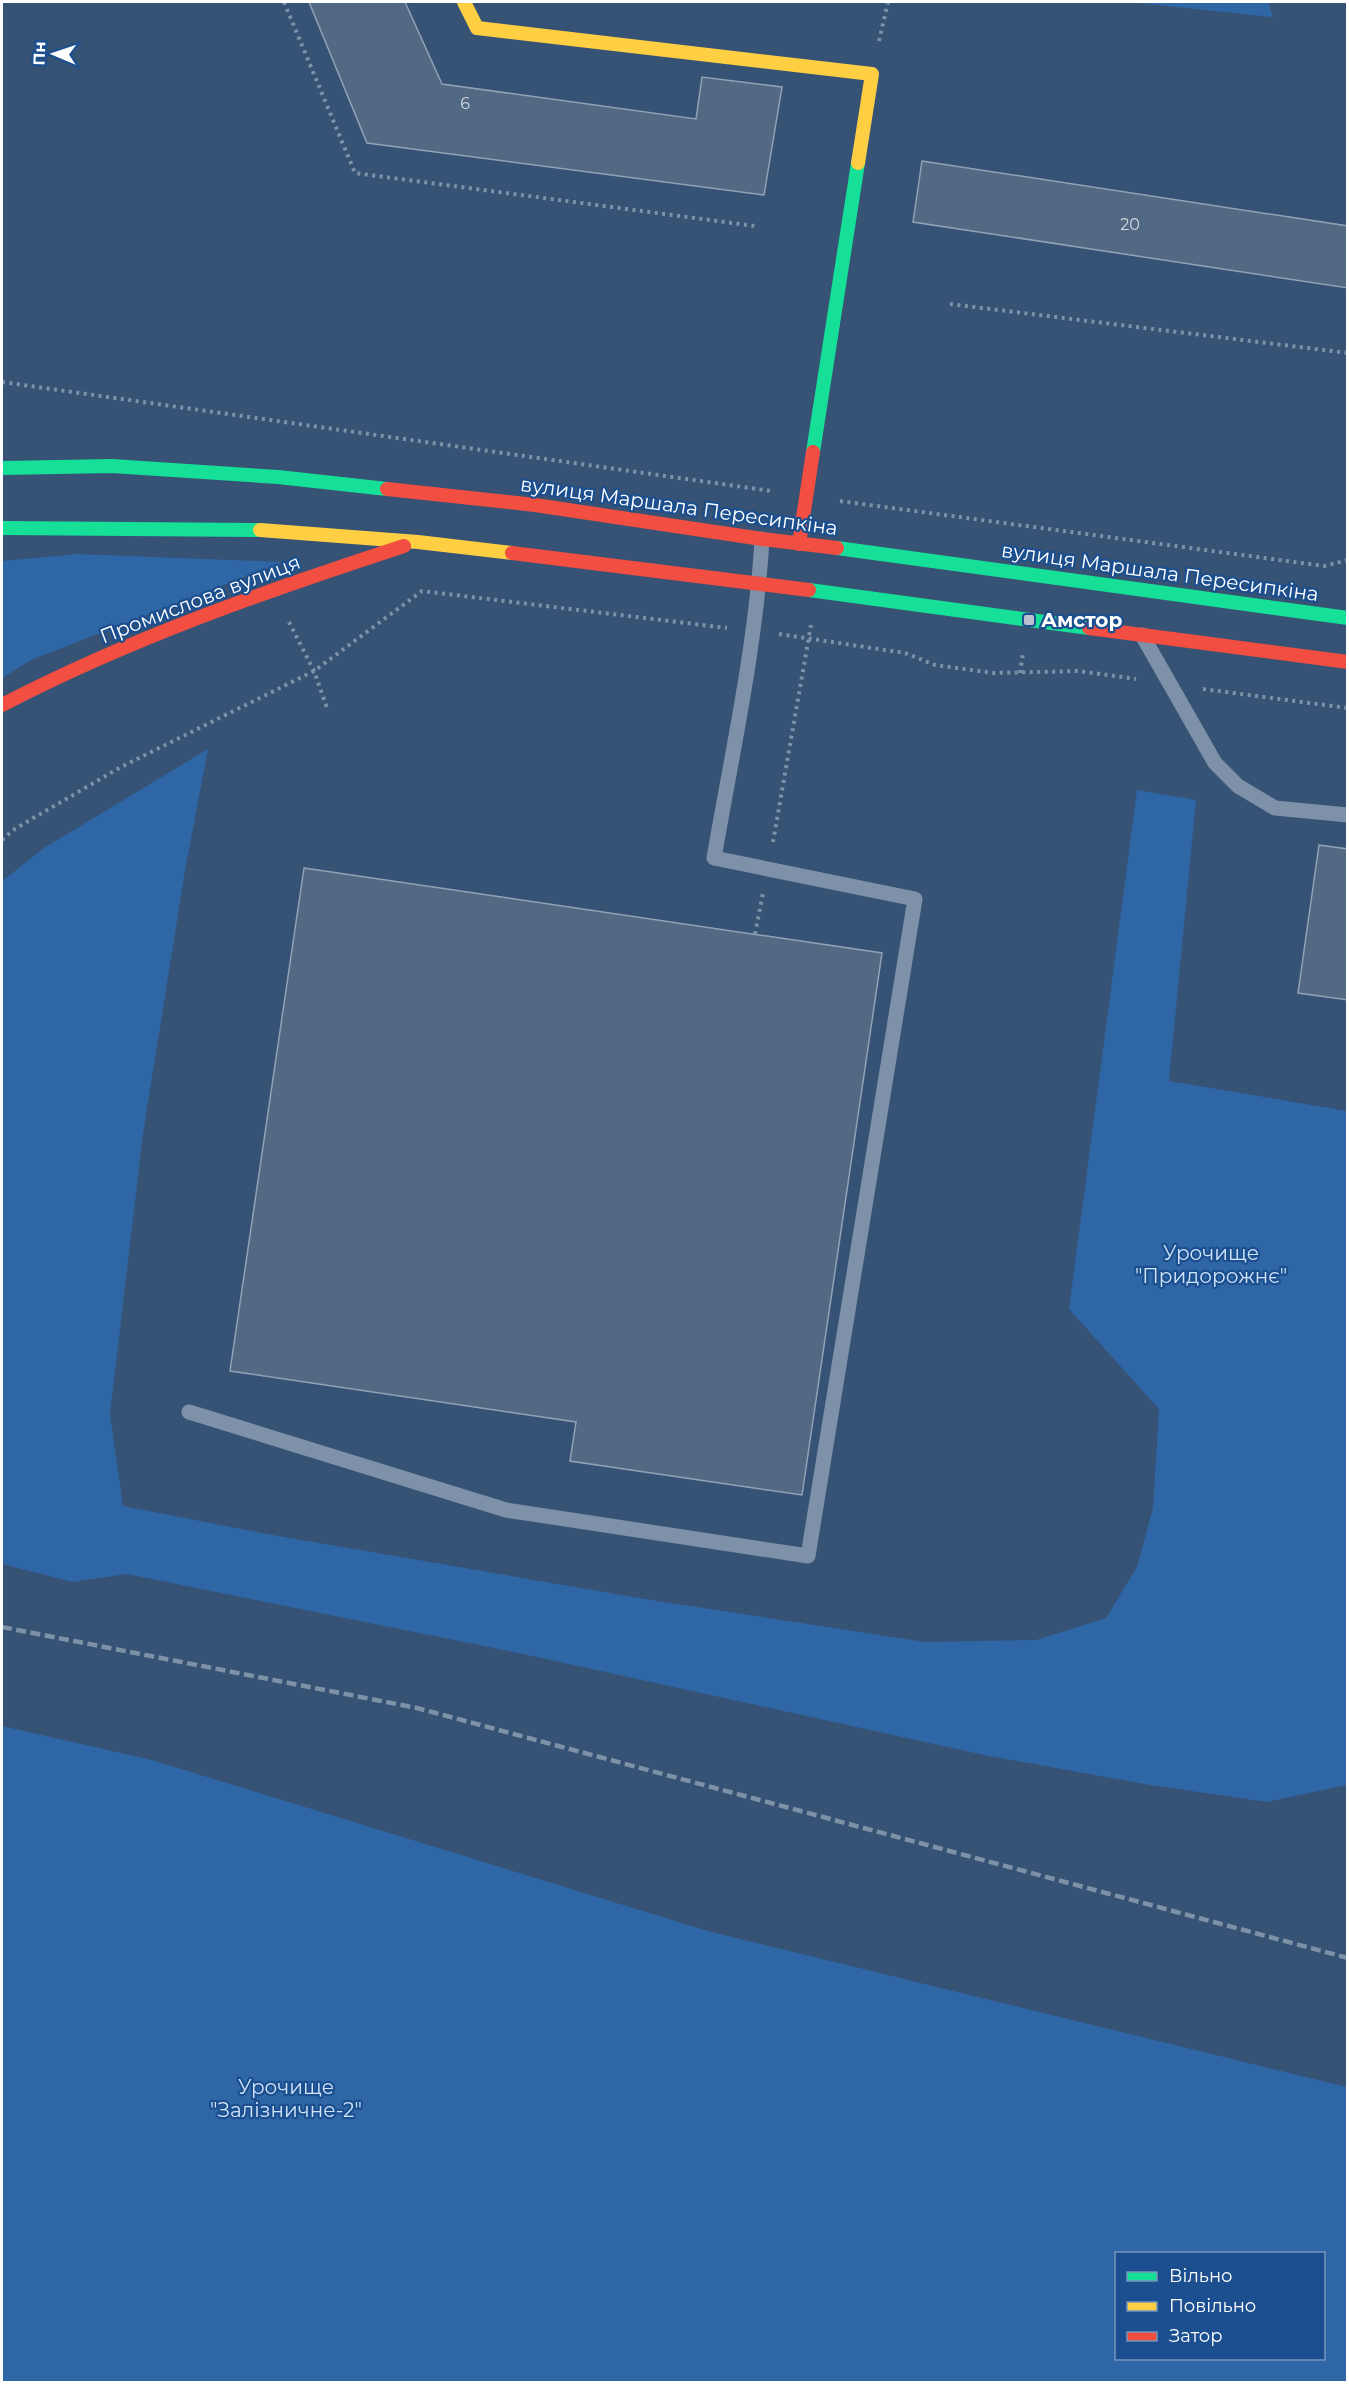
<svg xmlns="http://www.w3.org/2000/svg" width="1349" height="2384" font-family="Montserrat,sans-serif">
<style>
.green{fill:#2f66a5;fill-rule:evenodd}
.building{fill:#526984;stroke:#92a2b6;stroke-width:1.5}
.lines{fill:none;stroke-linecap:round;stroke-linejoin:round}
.path{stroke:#7d92a8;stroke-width:4;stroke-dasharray:3 4.5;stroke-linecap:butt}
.lane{stroke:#7d92a8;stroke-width:15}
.fast{stroke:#16e098;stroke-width:14}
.slow{stroke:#ffcf43;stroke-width:14}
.jam{stroke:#f24e42;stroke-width:14}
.rail{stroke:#7e92a7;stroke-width:4.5;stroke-dasharray:10 4.5;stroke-linecap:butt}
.poi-dot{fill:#b9c2ce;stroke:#1b4f8f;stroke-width:2}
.labels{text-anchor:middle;stroke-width:4.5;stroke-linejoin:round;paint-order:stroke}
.number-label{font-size:16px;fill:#d4dae0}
.street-label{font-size:20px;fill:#fff;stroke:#1b4f8f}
.poi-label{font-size:20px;font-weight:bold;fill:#fff;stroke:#1b4f8f;text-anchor:start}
.park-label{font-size:20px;fill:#cfe3fa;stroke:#1b4f8f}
</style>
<rect width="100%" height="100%" fill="#365274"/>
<path class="green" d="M1128,2h140l5,15z
M77,554l206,8 -252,98 -29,18v-117z
M208,749l-23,122 -42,263 -33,280 13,92 144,28 384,66 274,42 111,-2 70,-22 31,-51 16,-59 6,-99 -90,-100 68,-519 59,10 -27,281 178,30v674l-80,17 -117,-17 -166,-30 -461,-101 -396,-80 -54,8 -71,-18v-683l42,-33z
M2,1726l150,34 556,171 639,156v295h-1345zM1116,2254h208v104h-208z"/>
<path class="building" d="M309,2h96l37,82 254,35 6,-42 80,10 -18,108 -397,-52z
M922,161l426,65v62l-435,-66z
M1319,845l29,4v151l-50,-7z
M304,868l578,85 -80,542 -232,-34 6,-39 -346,-51z"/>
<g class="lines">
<path class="path" d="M284,2l71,171 400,53
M879,41l9,-39
M950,304l398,49
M2,382l769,109
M840,501l484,65 24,-6
M289,622l25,49 13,37
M779,634l126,19 30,12 59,8 85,-2 57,8
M1020,673l3,-20
M1203,689l145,19
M2,840l11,-10 108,-63 193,-96 108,-80 305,37
M773,842l38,-217
M755,934l8,-41"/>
<path class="lane" d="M1142,635l73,128 23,23 37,22 73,7
M189,1412l317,98 302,46 107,-657 -201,-41c18,-105 42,-212 48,-319"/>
<path class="fast" d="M813,452l45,-289
M2,468l110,-2 166,11 109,12
M2,528l258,2
M837,548l511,70
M809,590l280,38"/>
<path class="slow" d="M464,2l13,26 395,46 -14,89
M260,530l158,12 94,11"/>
<path class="jam" d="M387,489l148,16 227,34 75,9
M799,544l14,-92
M512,553l297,37
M1089,628l259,34
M2,705c129,-67 264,-114 402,-159"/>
<path class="rail" d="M2,1627l415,81 931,250"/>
</g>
<rect class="poi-dot" x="1023" y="614" width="12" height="12" rx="3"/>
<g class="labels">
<g class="number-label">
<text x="465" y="109">6</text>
<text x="1130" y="230">20</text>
</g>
<g class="street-label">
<text transform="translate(679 506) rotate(8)" y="7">вулиця Маршала Пересипкіна</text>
<text transform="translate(1160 572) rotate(8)" y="7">вулиця Маршала Пересипкіна</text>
<text transform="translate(200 599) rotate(-21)" y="7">Промислова вулиця</text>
</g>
<g class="poi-label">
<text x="1041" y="627">Амстор</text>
</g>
<g class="park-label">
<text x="1211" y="1260">Урочище<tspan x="1211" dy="23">"Придорожнє"</tspan></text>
<text x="286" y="2094">Урочище<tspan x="286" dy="23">"Залізничне-2"</tspan></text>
</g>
</g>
<rect width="1349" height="2384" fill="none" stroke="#ffffff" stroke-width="6"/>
<rect x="1115" y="2252" width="210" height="108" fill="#1b4f8f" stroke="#7695bc" stroke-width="1.5"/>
<rect x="1127" y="2272" width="30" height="9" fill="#16e098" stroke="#7695bc" stroke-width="1.5"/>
<text x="1169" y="2282" font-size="18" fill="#ffffff">Вільно</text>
<rect x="1127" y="2302" width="30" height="9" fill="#ffcf43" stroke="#7695bc" stroke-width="1.5"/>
<text x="1169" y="2312" font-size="18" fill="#ffffff">Повільно</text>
<rect x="1127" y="2332" width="30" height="9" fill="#f24e42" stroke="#7695bc" stroke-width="1.5"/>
<text x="1169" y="2342" font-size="18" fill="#ffffff">Затор</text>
<g transform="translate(54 54) rotate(272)" stroke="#1b4f8f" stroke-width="4.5" paint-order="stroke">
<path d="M0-4.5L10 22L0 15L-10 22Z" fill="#ffffff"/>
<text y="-9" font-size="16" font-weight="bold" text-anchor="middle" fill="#ffffff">Пн</text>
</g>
</svg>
